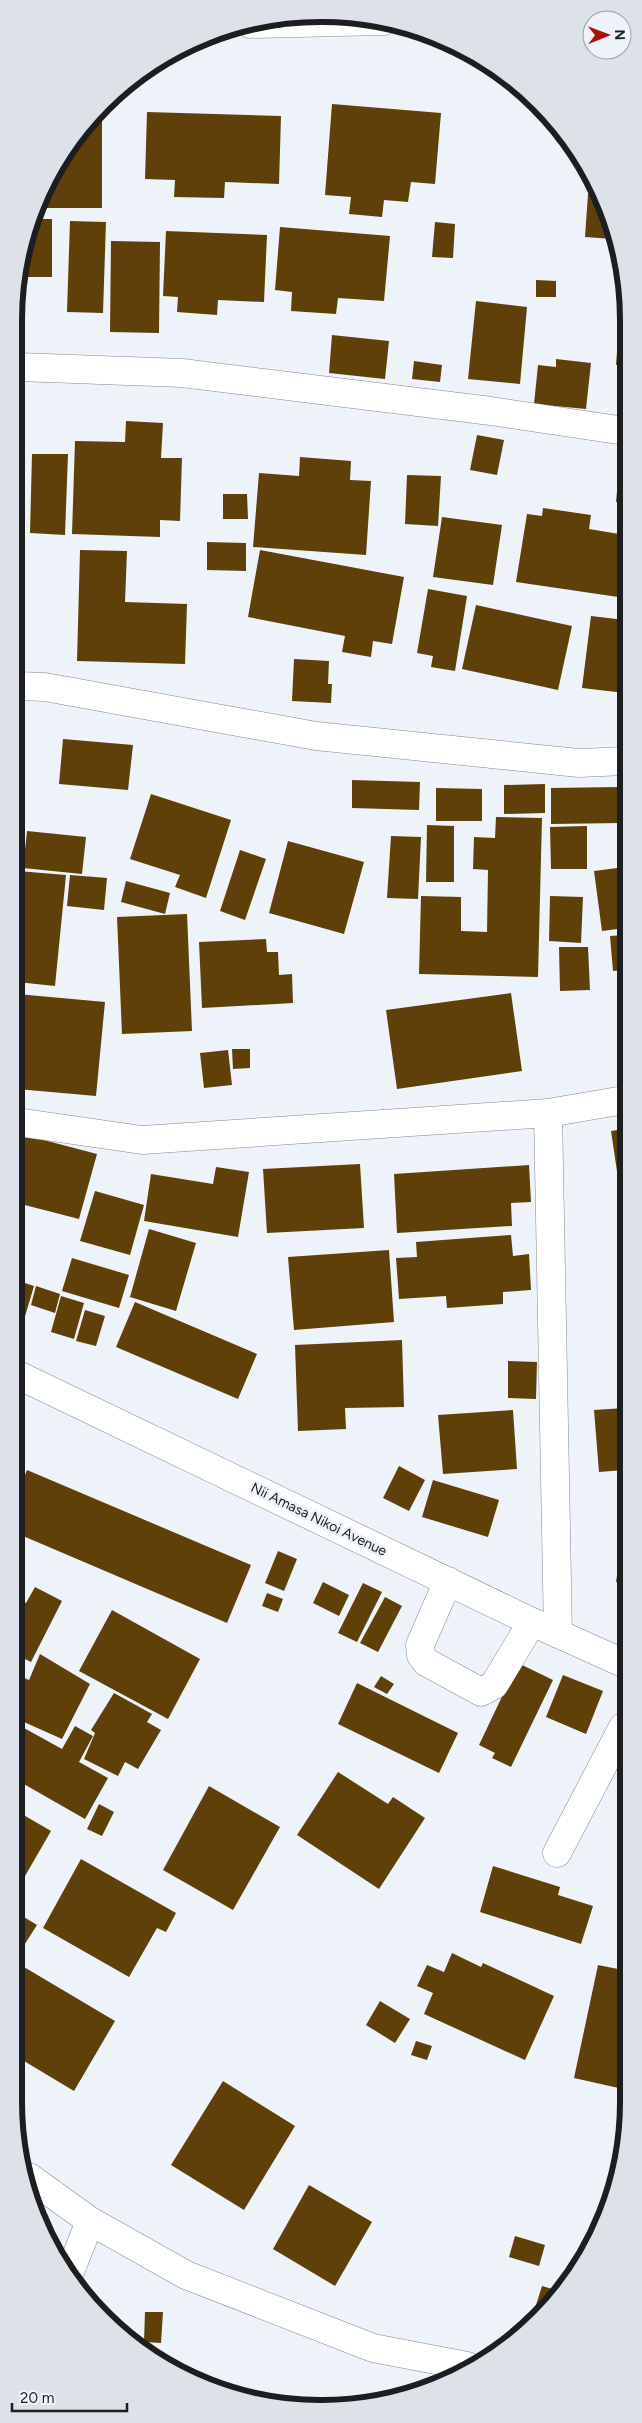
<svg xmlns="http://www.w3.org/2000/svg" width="642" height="2423" font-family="Figtree,sans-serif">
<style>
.building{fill:#5f4008}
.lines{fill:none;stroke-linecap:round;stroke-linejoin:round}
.minor-casing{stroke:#84898f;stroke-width:29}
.minor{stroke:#fff;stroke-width:28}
.labels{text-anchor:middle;stroke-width:5;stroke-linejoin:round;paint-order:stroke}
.street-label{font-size:14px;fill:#1c1e20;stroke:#edf3f9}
.rim{fill:none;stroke:#1c1e20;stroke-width:6}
</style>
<rect width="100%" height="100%" fill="#edf3f9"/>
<path class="building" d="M332,104l109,9 -6,71 -24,-2 -3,20 -24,-2 -2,17 -33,-3 2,-17 -26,-2z
M147,112l134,4 -2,68 -54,-2 -1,16 -50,-1 1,-17 -30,-1z
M102,114v94h-60l23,-57z
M588,194h11l14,45 -28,-2z
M37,219h15v58h-32v-16z
M70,221l36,1 -3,91 -36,-1z
M435,222l20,2 -2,34 -21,-1z
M280,227l110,9 -6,65 -46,-3 -2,16 -45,-3 1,-19 -17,-2z
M166,231l101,4 -3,67 -46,-2 -1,15 -40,-3 1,-15 -15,-1z
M111,241l49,1 -1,91 -49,-1z
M536,280l20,1v16h-20z
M621,300l5,1v64h-10z
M476,301l51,6 -7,77 -52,-5z
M332,335l57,6 -4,38 -56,-6z
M556,359l35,4 -5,46 -52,-5 4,-39 18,2z
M414,361l28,4 -2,17 -28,-3z
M624,377h1v30h-4z
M126,421l37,2 -2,35h21l-2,63 -20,-1v17l-88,-3 3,-93 50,1z
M477,435l27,5 -7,35 -27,-5z
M32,454h36l-3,81 -35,-2z
M300,457l51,4 -1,19 21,1 -5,74 -113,-8 6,-74 40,3z
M619,469l6,1v33l-9,-1z
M407,475l34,1 -3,50 -33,-2z
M223,494h24l1,25h-25z
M543,508l48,7 -2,14 36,6v63l-109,-16 11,-68 15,2z
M442,517l60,8 -9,60 -60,-8z
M207,542l39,1v28l-39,-1z
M80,550l47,1 -2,51 62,2 -2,60 -108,-3z
M260,550l144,27 -12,67 -19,-3 -2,16 -29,-5 3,-16 -97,-19z
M19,587h5l-2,70h-4z
M428,589l39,7 -12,75 -24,-4 2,-11 -16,-3z
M476,605l96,21 -14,64 -96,-21z
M591,616l34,4v73l-43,-5z
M294,659l35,2 -1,23h4l-1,19 -39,-2z
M63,739l70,6 -5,45 -69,-6z
M352,780l68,2 -1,28 -67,-2z
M545,784v29l-41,1v-29z
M619,787l1,36 -69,1v-36z
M436,788l46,1v32h-46z
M151,794l80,26 -25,78 -31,-11 5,-12 -50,-16z
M496,817l46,1 -4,159 -119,-3 2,-78 40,1v34l26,1 1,-62 -15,-1 1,-32 21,1z
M427,825l27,1v56h-28z
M587,826v43h-36l-1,-42z
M27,831l59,6 -4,37 -59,-6z
M391,836l30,1 -3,62 -31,-1z
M288,841l76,21 -20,72 -75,-21z
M240,850l26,9 -21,61 -25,-9z
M625,867v61l-23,3 -8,-60z
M18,871l48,4 -11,111 -38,-4z
M70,875l37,3 -3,32 -37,-4z
M126,881l44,12 -5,21 -44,-12z
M550,896l33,1 -2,46 -32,-2z
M187,914l5,117 -70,3 -5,-117z
M625,935l-1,35 -11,1 -3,-35z
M266,939l1,13h11l1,23 13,-1 1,29 -91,5 -3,-66z
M559,947h29l2,43 -30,1z
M511,993l11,78 -125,18 -11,-79z
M17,994l88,8 -9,94 -79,-7z
M232,1049h18v19l-17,1z
M228,1050l4,35 -28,3 -4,-35z
M624,1129v68l-3,1 -10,-67z
M17,1133l80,21 -18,65 -62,-16z
M360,1164l4,64 -97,5 -4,-64z
M529,1165l2,37 -20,1 1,23 -115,7 -3,-59z
M216,1167l33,5 -11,65 -94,-16 7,-47 62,10z
M95,1191l49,14 -14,50 -50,-14z
M149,1229l47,14 -20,68 -46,-14z
M511,1235l2,21 16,-2 2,36 -28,2v12l-56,4 -1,-12 -47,3 -3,-41 21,-1 -1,-15z
M389,1250l5,72 -100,8 -6,-73z
M72,1258l57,17 -10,33 -57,-17z
M16,1280l18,6 -11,37 -7,-2z
M36,1286l24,8 -5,19 -24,-8z
M61,1296l23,7 -10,36 -23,-7z
M135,1302l122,52 -19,45 -122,-52z
M85,1310l20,6 -9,30 -20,-5z
M402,1340l2,67 -59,1 1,21 -48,2 -3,-86z
M508,1361l29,1 -1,37 -28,-1z
M624,1408v62l-25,2 -5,-62z
M513,1410l4,59 -74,5 -5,-59z
M399,1466l26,14 -16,31 -26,-13z
M27,1470l224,95 -24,58 -211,-90v-36z
M433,1480l66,20 -11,37 -66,-20z
M278,1551l19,8 -13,32 -19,-8z
M620,1557h3v27l-7,-2z
M323,1582l26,13 -10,21 -26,-13z
M363,1583l19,9 -25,50 -19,-9z
M35,1587l27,14 -31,61 -16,-8v-57l11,6z
M267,1593l16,6 -5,13 -16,-6z
M385,1597l17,9 -24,46 -18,-9z
M112,1610l88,49 -32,60 -89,-48z
M40,1654l50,30 -28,55 -47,-21v-44l14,6z
M518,1663l35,17 -42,87 -19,-9 3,-5 -16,-8z
M563,1675l40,16 -17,43 -40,-17z
M381,1676l13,8 -7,10 -13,-7z
M357,1683l101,50 -19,40 -101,-49z
M114,1693l38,21 -5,8 14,8 -23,39 -13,-7 -7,14 -34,-17 11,-26 -4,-3z
M75,1726l18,10 -14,26 29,16 -23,41 -70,-40v-35l9,-16 38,21z
M338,1772l50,32 5,-7 32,21 -46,71 -82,-54z
M209,1786l71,41 -47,83 -70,-40z
M99,1804l15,8 -12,24 -15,-7z
M15,1810l36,21 -30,52 -7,-3z
M81,1859l95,54 -10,19 -9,-4 -28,49 -86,-49z
M493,1866l67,21 -2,8 35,11 -12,38 -101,-32z
M14,1911l23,14 -23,36z
M452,1953l29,14 2,-4 71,33 -29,64 -101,-46 9,-21 -16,-7 10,-21 17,7z
M598,1965l25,5v119l-49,-11z
M24,1967l91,54 -41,70 -60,-36v-70z
M380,2001l30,18 -15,24 -29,-18z
M416,2041l16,5 -5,14 -16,-5z
M223,2081l72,45 -51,84 -73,-45z
M622,2137v13l-4,-1z
M309,2185l63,37 -37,64 -62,-37z
M515,2236l30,9 -6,21 -30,-9z
M542,2286l17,5 -28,30z
M145,2312h18l-2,31 -17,-1z"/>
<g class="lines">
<g class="minor-casing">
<path id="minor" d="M250,24l134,-3
M19,367l163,6 309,38 134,20
M18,686l27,1 271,49 263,27 46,-2
M548,1113l10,521
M17,1122l125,18 406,-27 76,-13
M16,1374l516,248 91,41
M448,1581l-28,64 1,10 5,7 55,30 13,-7 38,-63
M557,1853l66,-126
M29,2177l61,44 96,54 187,73 94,18
M70,2272l20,-51"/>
</g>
<use href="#minor" class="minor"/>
</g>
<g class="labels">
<g class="street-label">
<text transform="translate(319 1519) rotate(26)" y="5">Nii Amasa Nikoi Avenue</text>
</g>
</g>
<path d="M0 0H642V2423H0ZM320 22H322A298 298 0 0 1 620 320V2102A298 298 0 0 1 322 2400H320A298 298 0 0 1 22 2102V320A298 298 0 0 1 320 22Z" fill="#dce2e8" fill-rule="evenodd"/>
<path class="rim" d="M320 22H322A298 298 0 0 1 620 320V2102A298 298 0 0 1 322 2400H320A298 298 0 0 1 22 2102V320A298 298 0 0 1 320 22Z"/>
<g transform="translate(607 35) rotate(89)"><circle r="24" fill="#edf3f9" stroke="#999ea2"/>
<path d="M0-4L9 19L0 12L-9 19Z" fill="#a71310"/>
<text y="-8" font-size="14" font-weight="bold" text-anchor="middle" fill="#1c1e20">N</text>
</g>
<path d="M12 2403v8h115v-8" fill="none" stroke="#1c1e20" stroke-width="2.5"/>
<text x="20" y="2403" font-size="15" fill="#1c1e20" stroke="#edf3f9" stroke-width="4" paint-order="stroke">20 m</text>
</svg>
